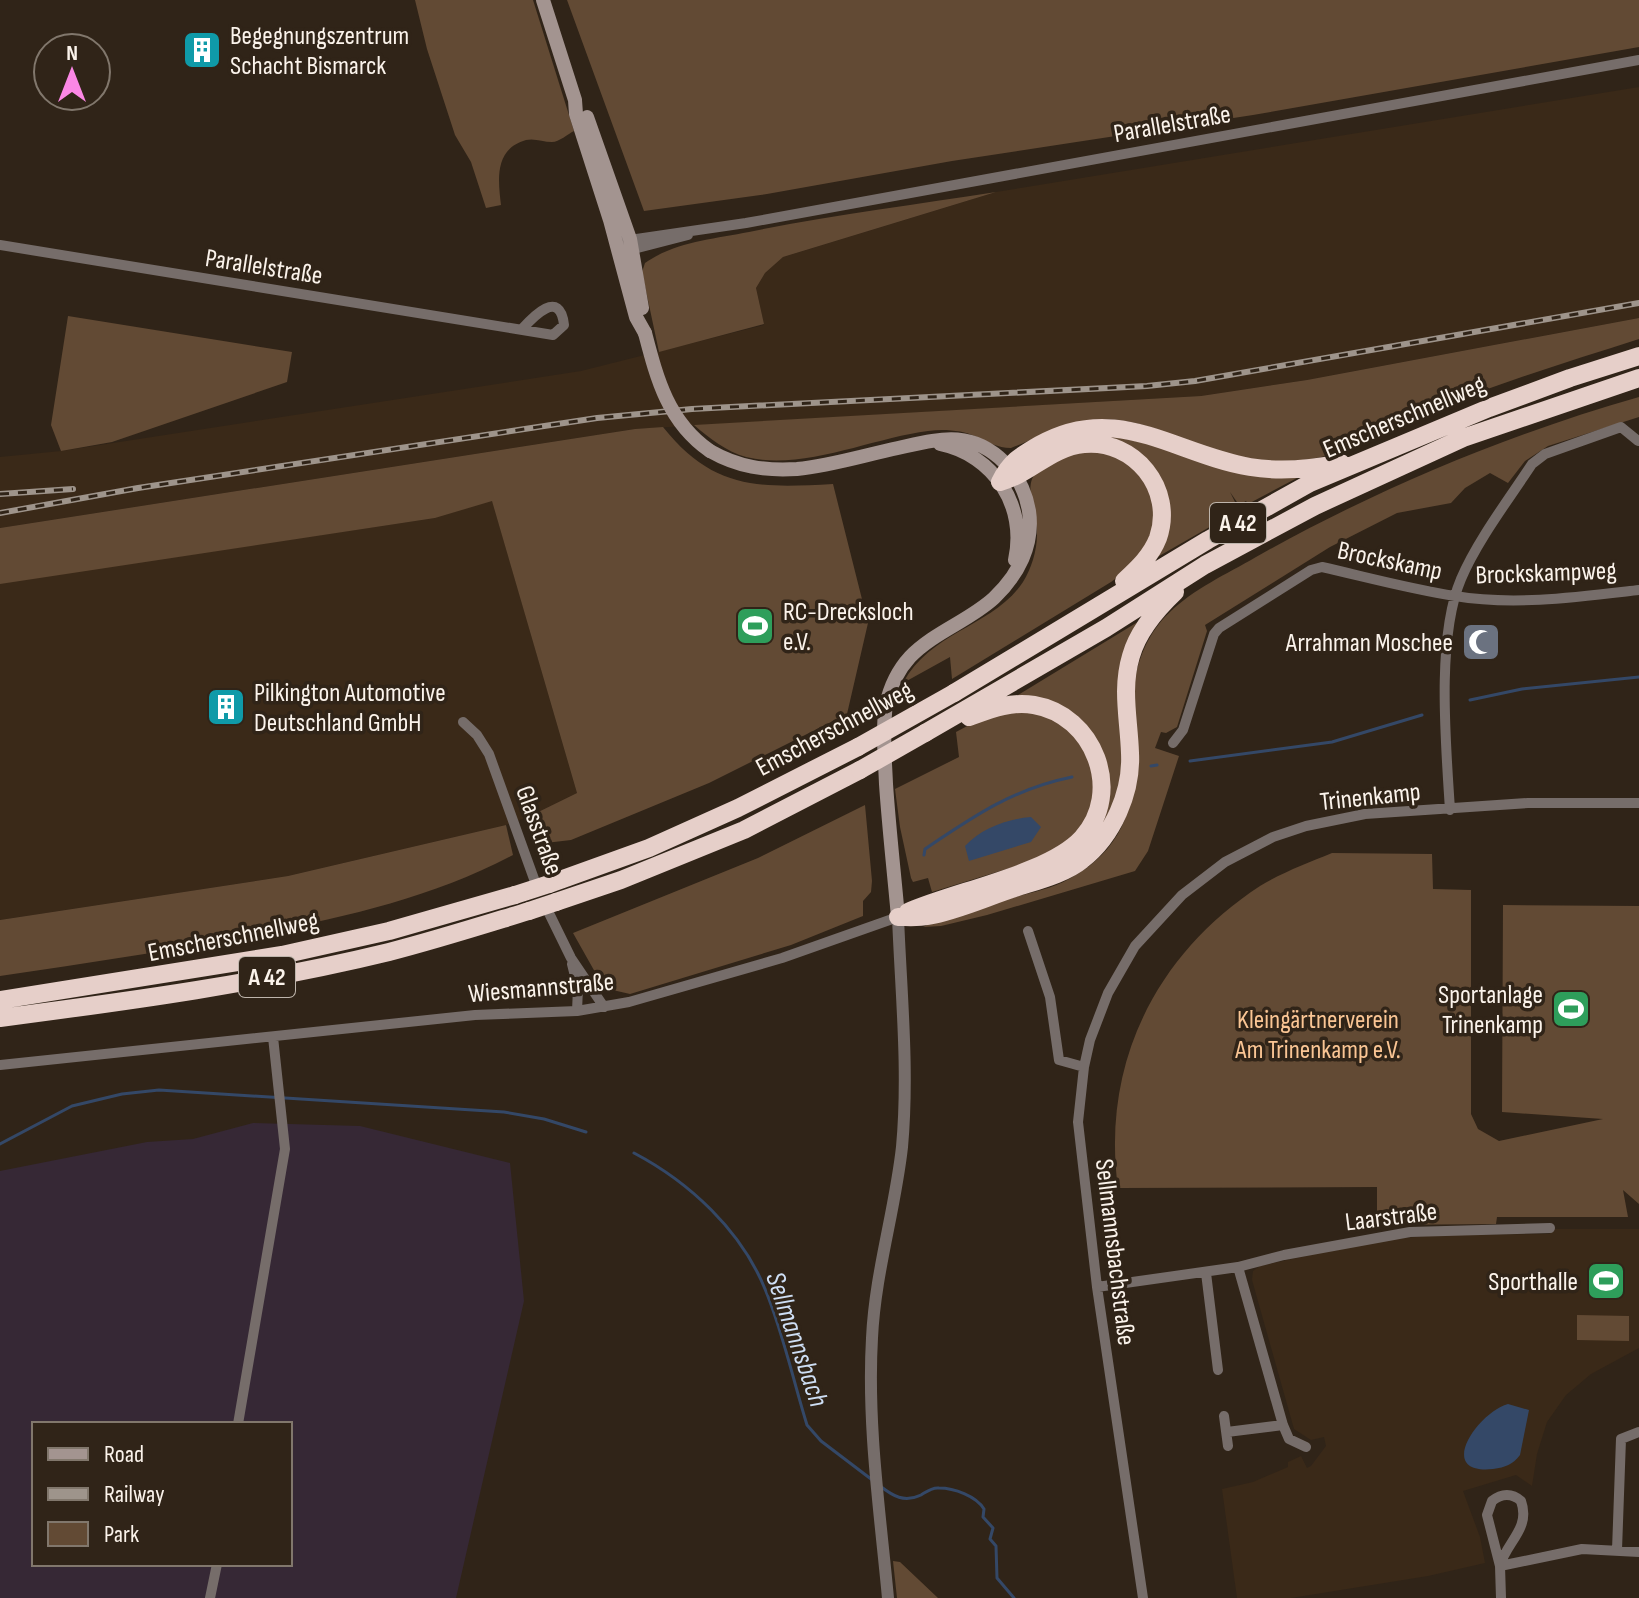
<svg xmlns="http://www.w3.org/2000/svg" width="1639" height="1598" font-family="'Sofia Sans Condensed',sans-serif">
<style>
.commercial{fill:#362835;fill-rule:evenodd}
.built{fill:#3a2918}
.green{fill:#624a34}
.water{fill:#344867}
.lines{fill:none;stroke-linecap:round;stroke-linejoin:round}
.stream{stroke:#344867;stroke-width:3}
.minor{stroke:#766d6a;stroke-width:10}
.tertiary{stroke:#766d6a;stroke-width:12}
.secondary{stroke:#a39490;stroke-width:14}
.motorway{stroke:#e6cfc9;stroke-width:18}
.rail-casing{stroke:#9e948b;stroke-width:6}
.rail{stroke:#302418;stroke-width:3;stroke-dasharray:9;stroke-linecap:butt}
.secondary-bridge{stroke:#a39490;stroke-width:14}
.motorway-bridge{stroke:#e6cfc9;stroke-width:18}
.labels{text-anchor:middle;stroke-width:7;stroke-linejoin:round;paint-order:stroke}
.shield{fill:#302418;stroke:#beb5ac;stroke-width:2}
.shield-label{font-size:24px;font-weight:bold;fill:#fbf3eb}
.poi-label{font-size:26px;fill:#fbf3eb;stroke:#302418;text-anchor:start}
.street-label{font-size:26px;fill:#fbf3eb;stroke:#302418}
.park-label{font-size:26px;fill:#fac594;stroke:#302418}
.water-label{font-size:28px;font-style:italic;fill:#cedef4;stroke:#302418}
</style>
<rect width="100%" height="100%" fill="#302418"/>
<path class="commercial" d="M253,1123l107,3 150,37 14,138 -68,297h-456v-427l147,-29 46,-3zM34,1424h256v140h-256z"/>
<path class="built" d="M1639,87v231l-332,62 -106,16 -566,33 -635,99v-71l61,-6 520,-80 183,-46 -8,-37 9,-15 18,-16 213,-65z
M492,500l85,293 -51,25 -20,7 -218,51 -288,44v-337l435,-65z
M1554,1229h85v119l-48,26 -25,21 -19,27 -10,32 -5,32 -16,-11 -53,16 17,46 5,26 -57,13 -137,22h-54l-15,-109 31,-7 35,-15v-5l13,-6 6,12 4,-2 15,-20 -2,-9 -13,3 -17,-11 -42,-149 1,-9 7,-5 119,-26 61,-5 109,-1z"/>
<path class="green" d="M415,0h118l41,131c-6,3 -15,11 -22,11 -9,0 -17,-4 -26,-2 -32,9 -28,40 -25,65l-15,3 -15,-46 -16,-27 -28,-86z
M567,0h1072v47l-386,68 -301,46 -185,33 -123,17z
M996,192l-213,65 -18,16 -9,15 8,36 -105,28 -17,-80 3,-9c30,-21 68,-24 104,-31 82,-17 165,-27 247,-40z
M68,316l224,36 -5,30 -175,60 -51,9 -10,-26z
M1639,318v21c-65,21 -132,41 -195,67 -45,19 -92,49 -141,54 -26,2 -54,1 -78,-6 -41,-12 -79,-35 -122,-35 -34,0 -62,18 -92,29 -14,0 -22,-6 -34,-11 -15,-7 -33,-8 -49,-6 -56,7 -125,40 -182,26 -19,-5 -37,-19 -52,-32l507,-29 106,-16z
M1639,397v20l-91,29 -23,15 -17,22 -18,-10 -25,15 -14,15 -54,10 -67,34 -125,78 2,6 -30,96 -11,6 -5,-1 -6,16 24,8 -31,95 -13,20 -148,44 -46,11 -18,1c27,-13 59,-20 88,-29 19,-5 40,-9 58,-19 81,-43 66,-120 65,-196 5,-27 15,-51 35,-70 24,-24 58,-39 87,-56 121,-68 250,-122 383,-160z
M663,427c50,63 96,61 170,57l35,139 -21,91 -138,69 -138,57 -34,4 -11,-26 51,-25 -85,-292 -57,17 -435,66v-56l635,-99z
M1097,436h16l184,42 -49,26 -2,-3 -7,4 -9,-13 7,14 -12,7 2,4 -73,42 12,-63z
M1076,451l32,1 32,20 16,36 -7,37 -23,26 -15,11 -159,97 -2,-22 -47,26c29,-53 90,-56 120,-101 8,-13 14,-31 14,-47 1,-18 -16,-51 1,-64 10,-9 26,-14 38,-20z
M1141,620l-19,160 -12,37 -16,14 -1,-93 -80,-40z
M1016,709l35,6 31,28 13,37 -6,35 -17,25 -33,19 -107,33 -4,-14 -15,4 -2,-4 -11,-51 -5,-38 64,-32 -3,-25 30,-16z
M865,805l7,76 -1,11 -8,9v15l-72,29 -161,49 -26,-6 -31,-55 185,-75z
M506,825l7,30c-77,41 -163,61 -249,78 -87,17 -176,30 -264,43v-56l288,-44z
M1332,853l100,1 1,35 38,1v224l7,15 21,12 104,-22 -101,-7 1,-207 136,1v298l-16,-14 5,27h-131l-1,7 -119,1v-38l-259,1c-17,-124 38,-234 142,-302 23,-14 48,-23 72,-33z
M1577,1315l52,1v25l-52,-1z
M893,1561l7,1 38,36h-41z"/>
<path class="water" d="M1031,817l10,10 -10,15 -62,19 -4,-15c17,-18 42,-27 66,-29z
M1508,1404l21,6 -9,45c-8,10 -14,12 -27,14 -58,6 -16,-56 15,-65z"/>
<g class="lines">
<path class="stream" d="M1470,700l52,-11 117,-12
M1190,761l142,-19 90,-27
M1151,766l6,-1
M924,855l1,-6c49,-33 88,-60 147,-72
M0,1144l72,-38 50,-12 37,-4 345,22 40,7 42,13
M634,1153c55,29 107,77 131,136 18,43 28,91 42,136l14,16 50,38
M880,1486c13,10 24,17 41,9 5,-3 11,-8 18,-7 15,0 37,8 45,21l-1,8 10,11 -3,11 6,7 1,32 17,20"/>
<path class="minor" d="M616,242l130,-19 893,-163
M0,245l553,90 11,-10c-4,-37 -31,-8 -42,4
M626,251l62,-16
M463,722l14,13 12,19 49,136
M1173,743l10,-13 31,-96 5,-6 92,-58 11,-3c44,10 88,22 133,29 59,10 124,1 184,-6
M1450,810c-4,-65 -14,-172 11,-231 16,-38 48,-80 71,-115l13,-10 76,-27 17,14
M545,905l26,53 33,49
M1028,931l22,66 9,63 25,7
M572,964l6,24 -1,23
M0,1065l475,-50 102,-4 52,-9 153,-44 116,-41
M1238,1267l46,-12 126,-23 140,-4
M1206,1273l12,97
M1097,1287l141,-20 45,158 6,14 17,8
M1224,1416l4,30
M238,1424l47,-275 -12,-112
M1227,1432l56,-7
M1617,1550l4,-111 18,-7
M1500,1566c6,-24 31,-37 21,-65 -9,-8 -19,-8 -29,0l-5,14 13,51 1,32
M1500,1566l82,-17 57,3
M210,1598l7,-34
M1143,1598l-46,-311 -19,-165 6,-55 6,-27 18,-47 27,-47 47,-51 43,-33 48,-25 33,-11 59,-12 163,-11h111"/>
<path class="tertiary" d="M888,1598c-8,-86 -21,-174 -16,-260 3,-65 23,-127 30,-191 7,-77 -1,-153 -4,-230"/>
<path class="secondary" d="M543,0l32,100 1,14 34,106 26,97 9,16
M587,117l43,122 12,69
M940,444c54,11 87,62 75,116
M710,451c28,16 55,20 87,18 33,-3 68,-14 101,-21 41,-9 73,-19 107,15 13,13 21,30 24,48 5,34 -11,64 -35,87 -25,23 -60,34 -84,59 -12,13 -20,30 -24,48 -4,26 -1,53 0,79 3,44 8,88 12,133"/>
<path class="motorway" d="M1000,482c10,-20 20,-26 39,-37 78,-44 135,9 211,22 30,5 61,2 91,-4
M1000,482c30,-8 51,-35 84,-38 50,-5 91,45 74,94 -7,18 -20,30 -34,43
M954,693l254,-153 102,-57 179,-75 81,-30 69,-22
M925,733l181,-105 99,-63 110,-59 148,-68 176,-60
M549,884l100,-36 89,-40 120,-61
M556,902l65,-22 123,-50 116,-60
M908,912c47,-21 141,-38 174,-74 42,-46 12,-123 -48,-133 -23,-4 -43,4 -65,12
M898,917c9,0 20,1 30,-1 29,-5 59,-19 87,-28 21,-7 50,-14 67,-28 31,-24 50,-68 48,-107 -1,-33 -9,-64 1,-97 7,-25 25,-46 44,-64
M0,1000l282,-45 107,-24 126,-36
M0,1018c130,-17 262,-35 389,-66 47,-12 94,-27 140,-41"/>
<g class="rail-casing">
<path id="rail" d="M0,494l73,-5
M0,513l138,-25 459,-70 95,-9 455,-23 48,-5 444,-78"/>
</g>
<use href="#rail" class="rail"/>
<path class="secondary-bridge" d="M645,333c12,46 23,89 65,118"/>
<path class="motorway-bridge" d="M858,747l96,-54
M860,770l65,-37
M515,895l34,-11
M529,911l27,-9"/>
</g>
<defs>
<g id="building-square" transform="scale(2)"><rect x="-9" y="-9" width="18" height="18" rx="4" fill="#0f9aa8" stroke="#302418"/><path d="M-4-6H4V6H1V3H-1V6H-4ZM-2.5-4.3h1.7v1.8h-1.7ZM.8-4.3h1.7v1.8H.8ZM-2.5-1h1.7V.8h-1.7ZM.8-1h1.7V.8H.8Z" fill="#fff"/></g>
<g id="stadium-square" transform="scale(2)"><rect x="-9" y="-9" width="18" height="18" rx="4" fill="#2e9e5b" stroke="#302418"/><path d="M0-5a6.5 5 0 1 0 0 10a6.5 5 0 1 0 0-10ZM-3.5-1.8h7v3.6h-7Z" fill="#fff"/></g>
<g id="mosque-square" transform="scale(2)"><rect x="-9" y="-9" width="18" height="18" rx="4" fill="#6b7280" stroke="#302418"/><path d="M3.5-4.9A6 6 0 1 0 3.5 4.9A5 5 0 1 1 3.5-4.9Z" fill="#fff"/></g>
</defs>
<g fill-rule="evenodd">
<use href="#building-square" x="202" y="50"/>
<use href="#stadium-square" x="755" y="626"/>
<use href="#mosque-square" x="1481" y="642"/>
<use href="#building-square" x="226" y="707"/>
<use href="#stadium-square" x="1571" y="1009"/>
<use href="#stadium-square" x="1606" y="1281"/>
</g>
<g class="labels">
<g class="shield">
<rect x="1210" y="503" width="56" height="40" rx="6"/>
<rect x="239" y="957" width="56" height="40" rx="6"/>
</g>
<g class="shield-label">
<text x="1238" y="531">A 42</text>
<text x="267" y="985">A 42</text>
</g>
<g class="poi-label">
<text x="230" y="44">Begegnungszentrum<tspan x="230" dy="30">Schacht Bismarck</tspan></text>
<text x="783" y="620">RC-Drecksloch<tspan x="783" dy="30">e.V.</tspan></text>
<text x="1453" y="651" text-anchor="end">Arrahman Moschee</text>
<text x="254" y="701">Pilkington Automotive<tspan x="254" dy="30">Deutschland GmbH</tspan></text>
<text x="1543" y="1003" text-anchor="end">Sportanlage<tspan x="1543" dy="30">Trinenkamp</tspan></text>
<text x="1578" y="1290" text-anchor="end">Sporthalle</text>
</g>
<g class="street-label">
<text transform="translate(1172 123) rotate(-10)" y="9">Parallelstraße</text>
<text transform="translate(264 266) rotate(9)" y="9">Parallelstraße</text>
<text transform="translate(1404 416) rotate(-23)" y="9">Emscherschnellweg</text>
<text transform="translate(1390 560) rotate(12)" y="9">Brockskamp</text>
<text transform="translate(1546 572) rotate(-2)" y="9">Brockskampweg</text>
<text transform="translate(834 728) rotate(-28)" y="9">Emscherschnellweg</text>
<text transform="translate(1370 796) rotate(-6)" y="9">Trinenkamp</text>
<text transform="translate(540 830) rotate(70)" y="9">Glasstraße</text>
<text transform="translate(233 936) rotate(-11)" y="9">Emscherschnellweg</text>
<text transform="translate(541 987) rotate(-5)" y="9">Wiesmannstraße</text>
<text transform="translate(1391 1216) rotate(-7)" y="9">Laarstraße</text>
<text transform="translate(1116 1252) rotate(83)" y="9">Sellmannsbachstraße</text>
</g>
<g class="park-label">
<text x="1318" y="1028">Kleingärtnerverein<tspan x="1318" dy="30">Am Trinenkamp e.V.</tspan></text>
</g>
<g class="water-label">
<text transform="translate(798 1339) rotate(71)" y="10">Sellmannsbach</text>
</g>
</g>
<rect x="32" y="1422" width="260" height="144" fill="#302418" stroke="#81776c" stroke-width="2"/>
<rect x="48" y="1448" width="40" height="12" fill="#a39490" stroke="#81776c" stroke-width="2"/>
<text x="104" y="1462" font-size="24" fill="#fbf3eb">Road</text>
<rect x="48" y="1488" width="40" height="12" fill="#9e948b" stroke="#81776c" stroke-width="2"/>
<text x="104" y="1502" font-size="24" fill="#fbf3eb">Railway</text>
<rect x="48" y="1522" width="40" height="24" fill="#624a34" stroke="#81776c" stroke-width="2"/>
<text x="104" y="1542" font-size="24" fill="#fbf3eb">Park</text>
<g transform="translate(72 72)"><circle r="38" fill="#302418" stroke="#81776c" stroke-width="2"/>
<path d="M0-6L14 30L0 20L-14 30Z" fill="#fb87e5"/>
<text y="-12" font-size="22" font-weight="bold" text-anchor="middle" fill="#fbf3eb">N</text>
</g>
</svg>
